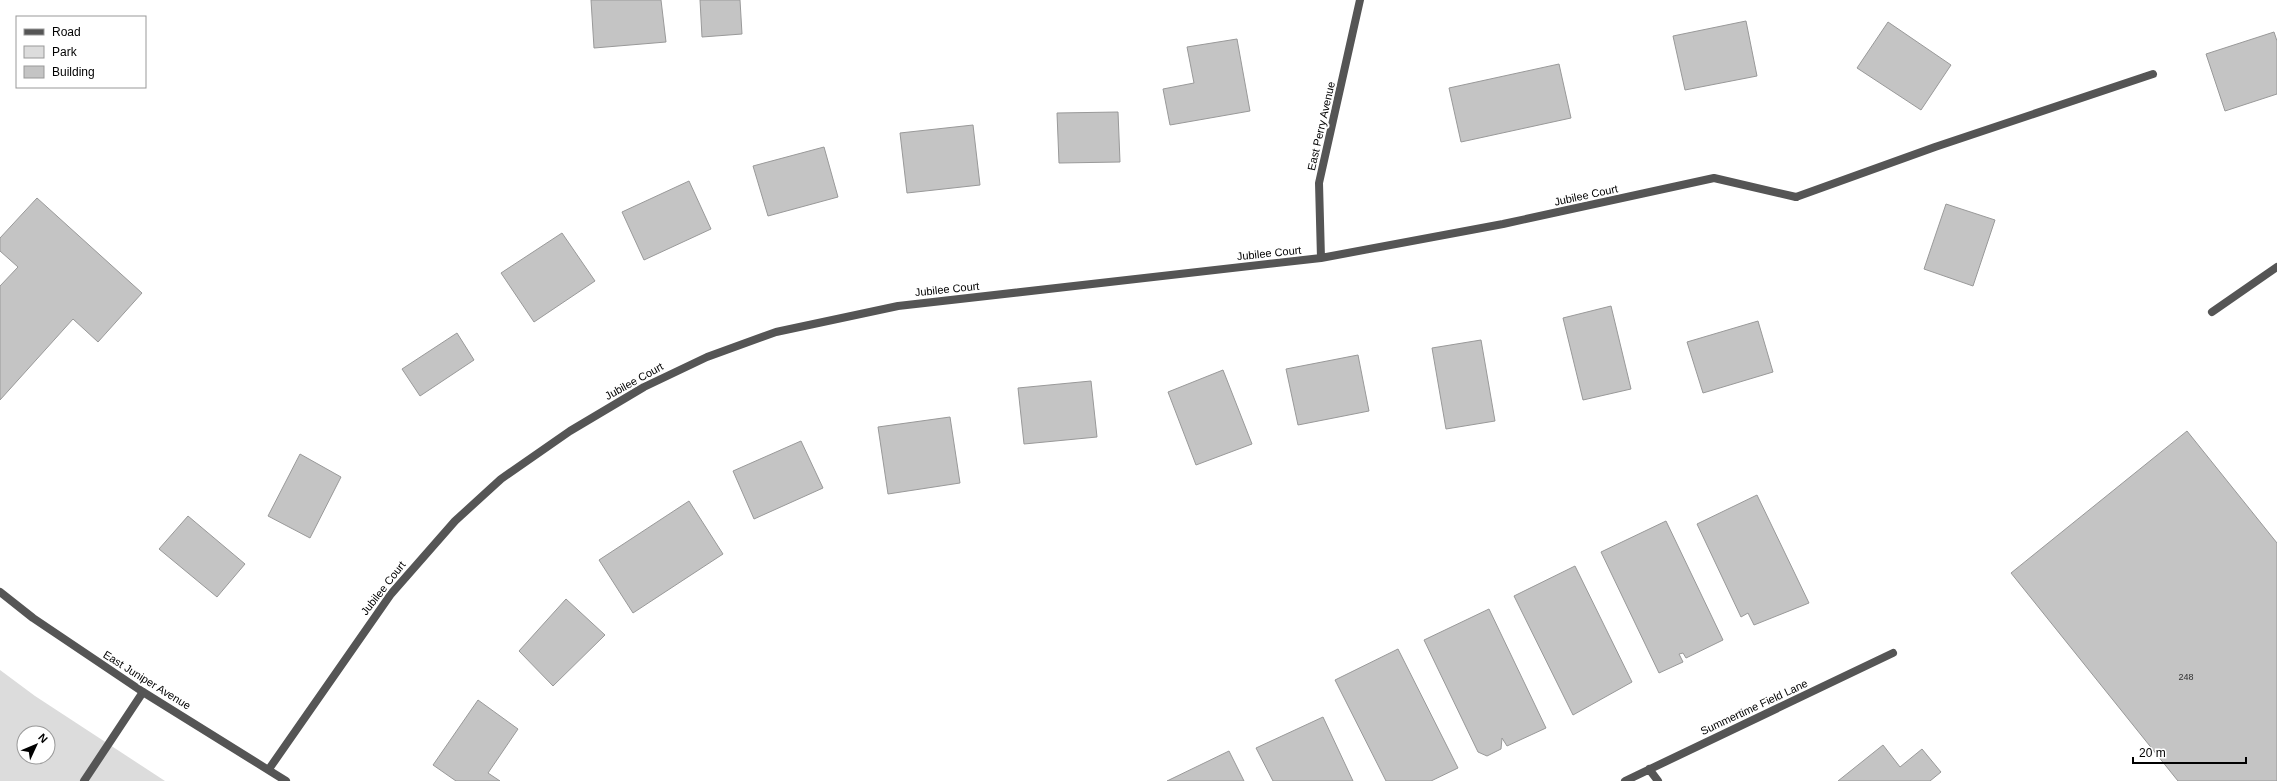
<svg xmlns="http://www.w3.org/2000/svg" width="2277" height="781" font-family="Helvetica,sans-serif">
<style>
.green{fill:#dcdcdc;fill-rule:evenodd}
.building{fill:#c4c4c4;stroke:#999}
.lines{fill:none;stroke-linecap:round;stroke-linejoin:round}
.service{stroke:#555;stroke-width:8}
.minor{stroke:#555;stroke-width:8}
.tertiary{stroke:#555;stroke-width:8}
.labels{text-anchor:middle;stroke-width:4;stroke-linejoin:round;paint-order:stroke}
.number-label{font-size:9px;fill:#313131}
.street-label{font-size:11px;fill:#000;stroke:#fff}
</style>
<rect width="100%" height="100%" fill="#fff"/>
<path class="green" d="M0,670l35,26 130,85h-165zM24,733h24v24h-24z"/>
<path class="building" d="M591,0h70l5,42 -72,6z
M700,0h40l2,34 -40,3z
M1746,21l11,55 -72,14 -12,-54z
M1888,22l63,43 -30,45 -64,-42z
M2274,32l3,9v53l-52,17 -19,-57z
M1237,39l13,72 -80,14 -7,-36 31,-6 -7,-36z
M1559,64l12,54 -110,24 -12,-54z
M1118,112l2,50 -61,1 -2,-50z
M973,125l7,60 -73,8 -7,-60z
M824,147l14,50 -70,19 -15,-50z
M689,181l22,48 -67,31 -22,-48z
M37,198l105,95 -44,49 -25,-23 -73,81v-114l18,-19 -18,-16v-13z
M1946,204l49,16 -22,66 -49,-17z
M562,233l33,48 -61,41 -33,-49z
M1611,306l20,83 -48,11 -20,-82z
M1758,321l15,51 -70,21 -16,-51z
M457,333l17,27 -54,36 -18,-27z
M1481,340l14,81 -49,8 -14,-81z
M1358,355l11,56 -71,14 -12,-56z
M1223,370l29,74 -56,21 -28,-73z
M1091,381l6,56 -73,7 -6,-56z
M950,417l10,66 -72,11 -10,-67z
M2187,431l90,112v238h-99l-167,-208z
M801,441l22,47 -69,31 -21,-48z
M300,454l41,23 -31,61 -42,-22z
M1757,495l52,108 -55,22 -6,-12 -7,4 -44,-93z
M689,501l34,53 -90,59 -34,-53z
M188,516l57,48 -28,33 -58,-48z
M1666,521l57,119 -37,18 -3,-5 -4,1 4,8 -24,11 -58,-121z
M1575,566l57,116 -59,33 -59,-119z
M566,599l39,36 -52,51 -34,-35z
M1489,609l57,119 -39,18 -5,-8 -1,11 -14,7 -9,-4 -54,-112z
M1398,649l60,119 -27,13h-45l-51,-101z
M478,700l40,29 -30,44 12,8h-44l-23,-16z
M1323,717l30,64h-80l-17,-33z
M1883,745l17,22 22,-18 19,23 -11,9h-92z
M1229,751l15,30h-77z"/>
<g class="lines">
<path class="service" d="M1796,197l139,-50 218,-73
M2212,312l65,-45"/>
<path class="minor" d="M1321,258l-2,-75 41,-183
M269,769l122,-175 64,-73 46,-42 69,-48 74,-44 63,-30 69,-25 122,-26 423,-48 182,-34 211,-46 82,19
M1649,769l9,12
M84,781l59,-89
M1625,781l268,-128"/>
<path class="tertiary" d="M0,592l33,26 110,74 143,89"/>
</g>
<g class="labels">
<g class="number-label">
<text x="2186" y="680">248</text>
</g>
<g class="street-label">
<text transform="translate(1321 126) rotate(-77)" y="4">East Perry Avenue</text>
<text transform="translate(1586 195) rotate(-12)" y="4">Jubilee Court</text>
<text transform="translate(1269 253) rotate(-6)" y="4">Jubilee Court</text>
<text transform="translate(947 289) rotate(-6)" y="4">Jubilee Court</text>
<text transform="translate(634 381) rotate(-29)" y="4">Jubilee Court</text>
<text transform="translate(383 588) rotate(-52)" y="4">Jubilee Court</text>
<text transform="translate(147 680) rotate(32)" y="4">East Juniper Avenue</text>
<text transform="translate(1754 707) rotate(-25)" y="4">Summertime Field Lane</text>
</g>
</g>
<rect x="16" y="16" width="130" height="72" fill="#ffffff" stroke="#999999"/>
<rect x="24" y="29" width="20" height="6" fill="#555555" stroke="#999999"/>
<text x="52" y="36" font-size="12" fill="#000000">Road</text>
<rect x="24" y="46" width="20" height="12" fill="#dcdcdc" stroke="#999999"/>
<text x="52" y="56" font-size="12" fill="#000000">Park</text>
<rect x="24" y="66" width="20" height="12" fill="#c4c4c4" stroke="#999999"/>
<text x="52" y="76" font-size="12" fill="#000000">Building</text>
<g transform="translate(36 745) rotate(46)"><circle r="19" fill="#ffffff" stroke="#999999"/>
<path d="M0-3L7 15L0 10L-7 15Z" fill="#000000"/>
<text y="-6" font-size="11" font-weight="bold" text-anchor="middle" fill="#000000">N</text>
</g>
<path d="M2133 757v6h113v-6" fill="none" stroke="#000000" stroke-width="2"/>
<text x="2139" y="757" font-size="12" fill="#000000" stroke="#ffffff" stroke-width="3" paint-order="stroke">20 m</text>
</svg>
